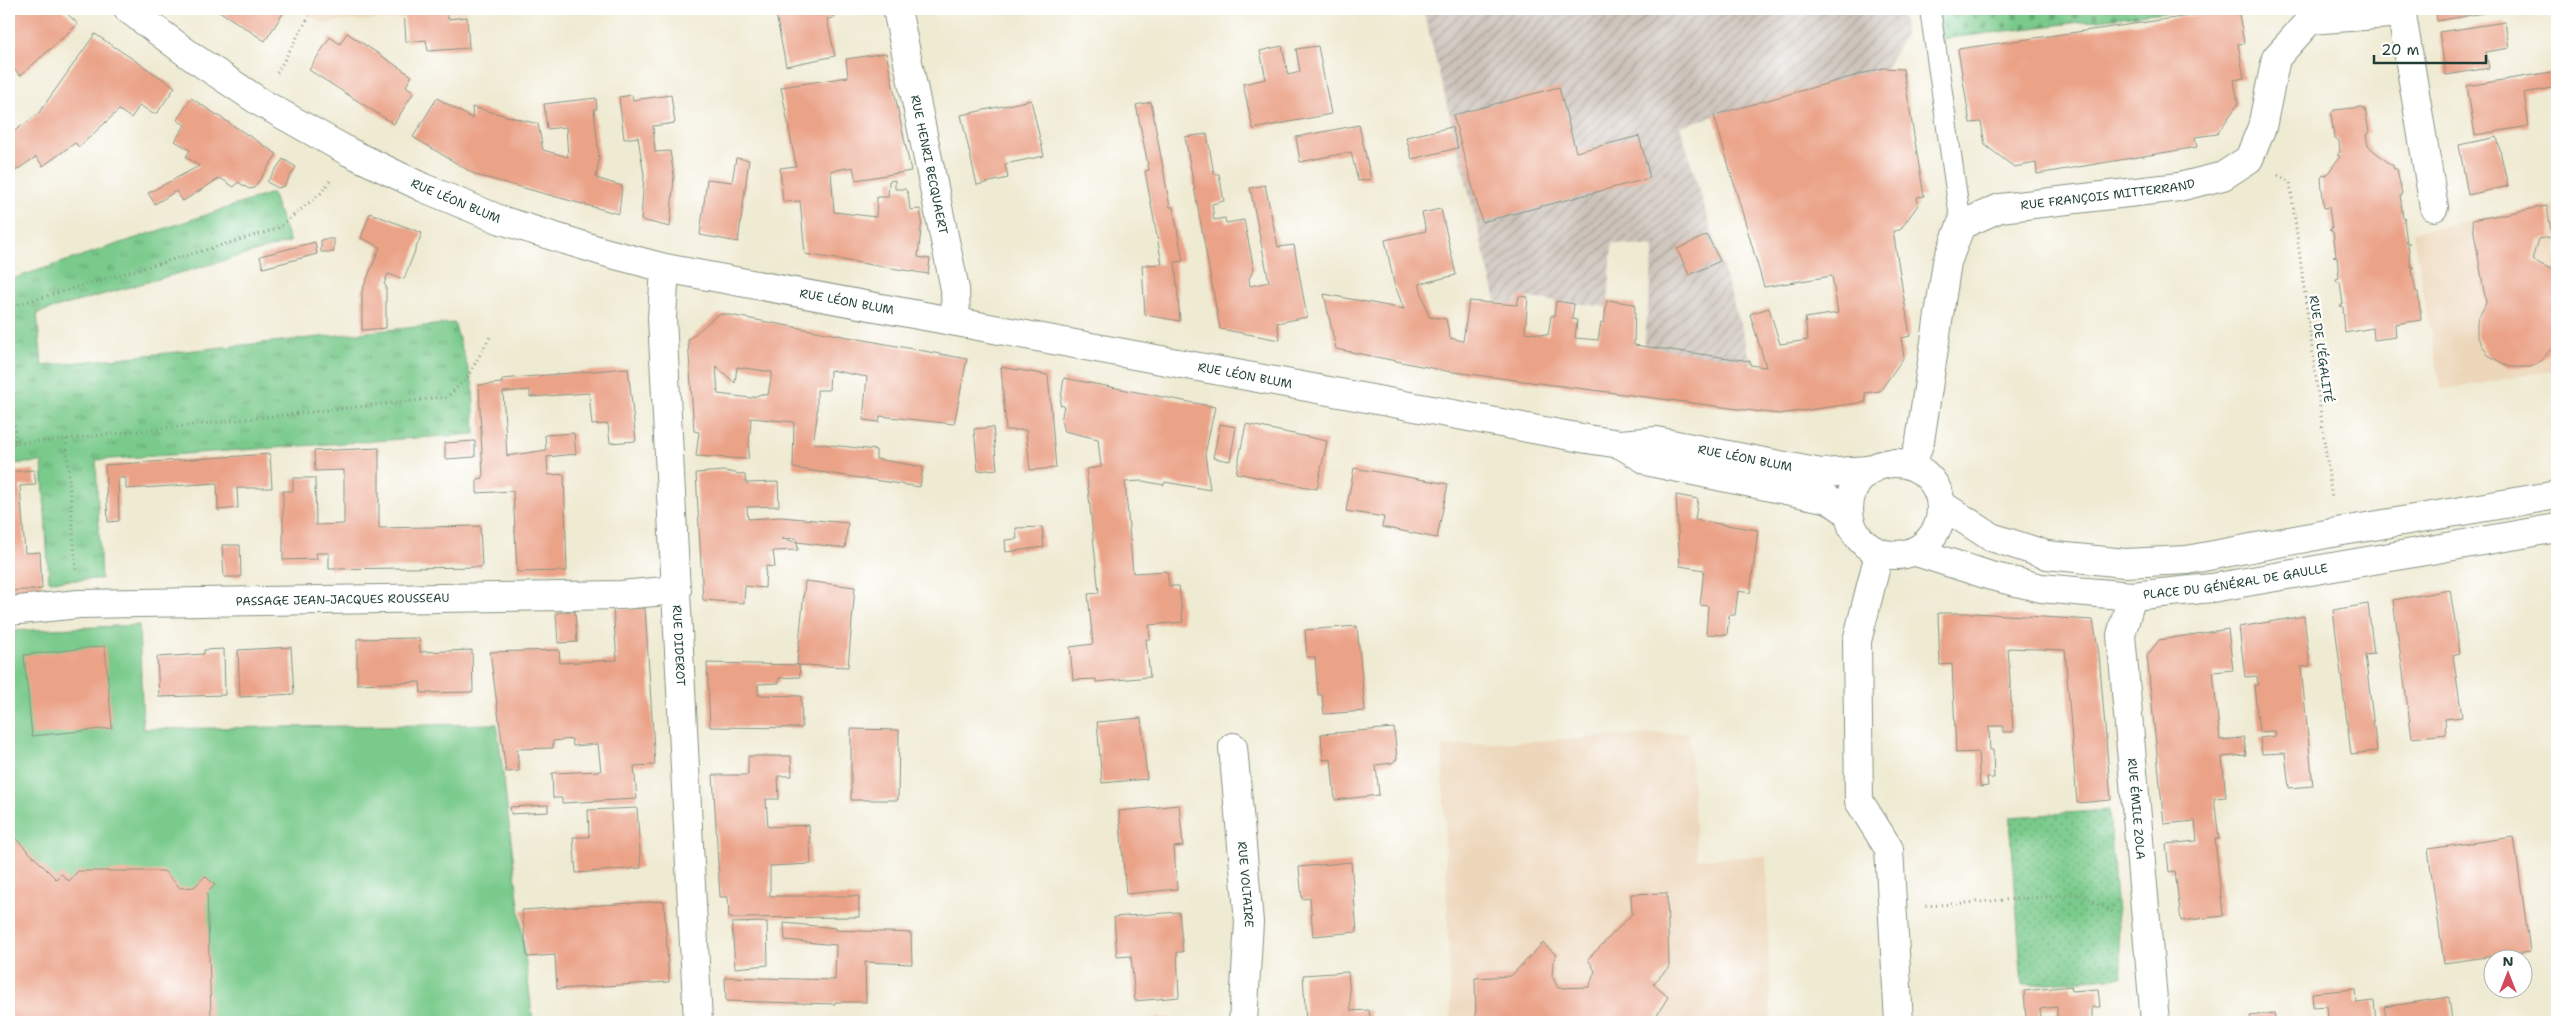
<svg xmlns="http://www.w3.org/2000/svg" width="2566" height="1031" font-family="'Shantell Sans',sans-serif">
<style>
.built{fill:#edd7bb}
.industrial{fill:url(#industrial-furrows)}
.grass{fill:url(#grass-tufts);stroke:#4c8460}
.cemetery{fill:url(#cemetery-stones);stroke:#4c8460}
.park{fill:url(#park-dots);stroke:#4c8460}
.pitch{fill:#79ca8b;stroke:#4c8460}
.building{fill:#eba388;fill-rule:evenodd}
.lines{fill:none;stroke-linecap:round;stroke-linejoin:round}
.service-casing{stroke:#879483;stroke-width:22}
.minor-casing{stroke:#879483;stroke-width:30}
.tertiary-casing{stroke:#879483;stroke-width:30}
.path{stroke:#879483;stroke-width:3;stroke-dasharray:1 4;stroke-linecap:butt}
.service{stroke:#fff;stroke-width:20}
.minor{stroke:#fff;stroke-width:28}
.tertiary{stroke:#fff;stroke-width:28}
.labels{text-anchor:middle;stroke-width:4.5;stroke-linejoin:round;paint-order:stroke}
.street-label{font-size:12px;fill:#1f3d34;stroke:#fff}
</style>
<defs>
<pattern id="industrial-furrows" width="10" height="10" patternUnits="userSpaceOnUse" patternTransform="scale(1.25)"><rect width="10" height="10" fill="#ccc2b9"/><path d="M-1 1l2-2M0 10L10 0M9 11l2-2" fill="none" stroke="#a59f97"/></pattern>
<pattern id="grass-tufts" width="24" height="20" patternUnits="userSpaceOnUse" patternTransform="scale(1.25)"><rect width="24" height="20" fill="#79ca8b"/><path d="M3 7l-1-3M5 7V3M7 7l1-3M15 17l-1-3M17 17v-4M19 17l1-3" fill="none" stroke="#63a572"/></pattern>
<pattern id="cemetery-stones" width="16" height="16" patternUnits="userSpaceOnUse" patternTransform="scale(1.25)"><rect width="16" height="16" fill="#79ca8b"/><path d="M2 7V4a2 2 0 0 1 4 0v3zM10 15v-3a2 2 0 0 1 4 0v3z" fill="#63a572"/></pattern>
<pattern id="park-dots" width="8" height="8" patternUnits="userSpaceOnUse" patternTransform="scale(1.25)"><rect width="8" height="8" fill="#79ca8b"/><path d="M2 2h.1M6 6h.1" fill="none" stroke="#63a572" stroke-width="1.8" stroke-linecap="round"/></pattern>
</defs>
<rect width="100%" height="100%" fill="#fff"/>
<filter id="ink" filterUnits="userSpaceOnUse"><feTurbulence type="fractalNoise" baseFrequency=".02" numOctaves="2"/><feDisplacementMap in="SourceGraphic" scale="10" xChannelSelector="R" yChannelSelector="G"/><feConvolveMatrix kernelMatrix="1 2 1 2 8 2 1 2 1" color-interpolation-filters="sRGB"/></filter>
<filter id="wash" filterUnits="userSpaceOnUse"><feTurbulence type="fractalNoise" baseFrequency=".0096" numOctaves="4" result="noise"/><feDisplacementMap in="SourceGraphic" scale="20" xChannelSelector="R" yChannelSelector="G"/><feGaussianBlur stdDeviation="1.12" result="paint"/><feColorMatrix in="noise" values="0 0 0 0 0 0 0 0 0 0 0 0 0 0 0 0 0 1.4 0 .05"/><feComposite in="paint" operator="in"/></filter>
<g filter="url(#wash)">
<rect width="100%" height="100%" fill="#efead2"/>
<path class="built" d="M299,9h167l1,8 -128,4 -14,4z
M2557,205v165l-116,20 -28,-158z
M1689,732l8,127 69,-3 5,166h-320l-9,-276z"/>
<path class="industrial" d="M1423,9h479l3,26 -20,33 -205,58 71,235 -4,49 -88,-12 6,-49 -21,-3 10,-99 -42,-4 -4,64 -89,-10 -1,9 -22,-5z"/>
<path class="grass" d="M272,193l18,49 -253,71 5,53 412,-43 19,62 2,49 -379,26 5,119 -52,2 -7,-119 -33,2v-184z"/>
<path class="cemetery" d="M1937,9h251l-247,30z"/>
<path class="park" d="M2109,810l13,167 -100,8 -12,-168z"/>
<path class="pitch" d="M139,625l4,104 354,-5 36,298h-524v-391z"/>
<g id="blocks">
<path class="building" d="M9,9h53l16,15 -58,52 -11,-13z
M216,9h70l-21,32z
M404,9h43l1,10 19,-2 2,31 -41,3 -2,-11 -20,2z
M775,9h57l1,9 -6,1 8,37 -49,10z
M2238,9l6,34 -6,1 6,34 -10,2 4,24 -21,30 -22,3 2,10 -160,27 -1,-11 -22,4 -29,-22 -4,-23 -11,1 -12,-74z
M2435,9h66v1l-64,11z
M2505,22l4,26 -23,4 3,16 -43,7 -7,-43z
M347,33l65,43 -6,10 8,6 -20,32 -85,-54 21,-33 10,7z
M95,34l80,53 -17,25 -5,2 -13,-9 -9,13 -12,-8 -40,37 -4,-4 -32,23 -7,-9 -27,18v-40l29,-21z
M1282,46l6,29 12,-3 -4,-23 22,-3 13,68 -78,15 -10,-45 23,-5 -6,-28z
M886,53l25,118 -55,9 -3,-13 -22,4 3,41 42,5 1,-20h11l1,-16 6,-1v9h10l3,4 2,17 10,-1 2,11 -4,37 12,2 -2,15 -123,-20 -5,-53 -17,1 -3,-34 16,-2 -15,-79 67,-10 -2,-18z
M1883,68l20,1 21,127 -7,1 1,8 -18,25 -7,1 17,105 -9,2 3,19 -24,34 -15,2 1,9 -87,12 -33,-4 -300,-39 -110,-22 -12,-55 80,15 -10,-26 -9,-43 41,-9 -4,-18 19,-4 15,66 -37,9 10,33 17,2 4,19 13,3 6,-40 48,4 2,-9 9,1 -3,35 23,3 3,-19h3l2,-15 18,3 -2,15 5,1 -2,18 23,2 3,-18 3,1 3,-23 28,4 -1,41 116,16v4l16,2 -16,-53 19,-6 11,36 28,-4 -3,-22 33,-5 -6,-37 -68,11 -50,-172z
M2557,71v16l-33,6 5,33 -54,9 -8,-49z
M1559,87l17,65 63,-16 11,42 -168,44 -29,-107z
M632,95l1,5 38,-5 4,28 -22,3 2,26 15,-1 4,25 -4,51 -29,-7 3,-45 -6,-38 -14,2 -5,-42z
M191,98l86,56 -23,34 -5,1 -11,-7 -4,5 -14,-9 -37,23 -7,-10 -21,13 -7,-11 51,-27 -13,-9 4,-7 -15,-9 10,-16 -8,-5z
M437,98l36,21 -1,-12 66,17 5,26 25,7 -2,-30 -19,2 -3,-25 52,-6 1,11h-3l5,50 -3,19 26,8 -3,28 -143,-39 -63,-38z
M1031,100l13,56 -39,8 3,14 -31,7 -16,-70z
M1151,102l19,105h3l10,54 -8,1 5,59 -35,-6 -3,-50 20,-1 -17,-93 4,-1 -13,-65z
M2362,107l3,2 4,23 -3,3 2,11 22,18h2l2,5h3l5,25 -2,1 3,23 3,1 -2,1 3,23h3l-2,2 3,22h3l-2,3 4,22h2l3,28 -26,4 1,13 -22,3 -1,-12 -28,5 -2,-26 -3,-1 3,-2 -3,-22h-3l-1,-3 3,-1 -2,-21 -4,-1 3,-1 -3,-23 -4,-2 3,-1 -3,-22 -5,1 -3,-30 2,-3 3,1 14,-20 -3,-1 3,-3 -1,-11 -5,-4 -3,-23 3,-4z
M1359,125l12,54 -13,2 -7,-29 -51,10 -4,-25z
M1452,127l6,21 -46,11 -6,-22z
M1207,134l7,40h5l5,27 -12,3 2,16 11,-2 1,5 18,-3 10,49 -5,10 1,7 19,-4 -19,-94 15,-3 13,62 16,-2 13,72 -30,6 3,17 -60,-11 -35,-192z
M2497,137l11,49 -40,9 -9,-50z
M736,158l13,2 -11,82 -38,-7 7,-56 25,3z
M283,159l13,8 -12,19 -6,2 -11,-6z
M2547,206l5,31 -14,2 -6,21 25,12v76l-7,2 -8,10 -11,7h-22l-21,-12 -11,-19v-15l9,-18 -14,-83z
M370,213l52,20 -18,46 -16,-5 -4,10 2,2v42l-24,2v-39l18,-44 -19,-9z
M1707,235l13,26 -31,14 -12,-26z
M323,239h11v13h-13v-12z
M315,242l2,12 -54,14 -3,-12z
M724,314l243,45 -13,65 -74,-8 -1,6 -16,-2 4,-43 -37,-7 -1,20h-12v28l-4,25 63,7v9l47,8 -3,20 -127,-19 1,-46 -43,-4 -3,41 -52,-3 3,-24 -5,-1 -6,-91 29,-25zM716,366l19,17 2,-16 35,5 -4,23 -7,-1 -10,4 -33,-4z
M1001,367l47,8 8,93 -26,2 -4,-40h-20z
M628,368l8,73 -26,2 -2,-19 -16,1 -3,-32 -59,4v-7l-27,2 4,64 39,-6 -1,-15 29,-2 2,21 -29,3 1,18 16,-1 3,97 -50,1 -4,-81 -36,2v-14l6,-1 -4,-93 23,-2v-4z
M1064,378l151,29 -10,47 5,36 -45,-8 -1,3 -22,-4 -17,1 8,91 34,-2 2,15h10l4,36 -34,3 1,14h-4l4,38 -54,5v-3l-23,1 -3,-33 23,-3 -5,-50 11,-1 -13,-124 15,-2 -3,-28 -34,-8 -3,-10 3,-15 -4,-1z
M1220,424l16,3 -6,34 -17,-3z
M1246,424l81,17 -10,48 -81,-16z
M993,427l4,42 -19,2 -4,-42z
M475,441v16l-30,2v-16z
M379,448v80l101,-2 2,41 -153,2v-16h-13l1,6 -34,1v-69h10v-13h22l1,47 28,-1v-54l-29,1 -1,-20z
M270,454l2,34h-35l1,20 -20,2 -1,-27 -91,6v-11h-8l1,43 -11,1 -3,-57z
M1354,468l94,16 -11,54 -55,-11 2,-10 -38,-6z
M34,470l2,15 -16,1 5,67 15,-1 2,37 -33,2v-119z
M725,471l20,4 1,8 32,-1 1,24 -32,1 1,12 33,-2 67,6 -3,25 -48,-6 -1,-4 -14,1 15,3 1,8 -25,1 2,16 -9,-1 -1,22 -20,-2 -1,17 -41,-3 -7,-127z
M1676,495l22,4 -3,21 63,10 -8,63 -12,-2 -3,24h-6l-2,20 -21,-1 2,-28 -8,-1 4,-35 -24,-4z
M1042,527l2,20 -38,5 -1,-12 12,-1 -1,-11z
M222,545h18l1,32h-17z
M2557,571v13h-1l-2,-12z
M805,581l50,6 -7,80 -51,-2z
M2450,590l10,63 -7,2 9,62 -17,2 1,15 -34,4 -19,-138z
M2368,604l6,50 -9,1 12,96 -26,3 -18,-144z
M645,608l10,157 -21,1 3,33 -75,4v-5h-9l-1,-25 49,-2 -3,-27 -25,2 -1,-7 -19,2v7l-36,1 2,22 -13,1 -16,-120 69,-2 1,13 57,-3 -4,-51z
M575,611l2,31 -19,1 -2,-30z
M1938,613h35l120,7 6,34 12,146 -34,3 -12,-153 -57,-2 5,84h-10v-6h-14l1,24h3l1,28h-7l1,8 -8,1 -2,-35 -22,1 -4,-89 -12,1z
M2304,616l6,50 -9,1 12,119 -24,2 -4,-35 -23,1 -2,-16 16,-2 -1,-5 -16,1 -5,-47h4l-1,-9 -12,1 -6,-50z
M1357,626l8,85 -41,3 -2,-19h-4l-3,-38h-8l-2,-27z
M2228,629l5,41 -20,2 7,68 24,-2 2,17 -24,2 4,40 -12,1 5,41h-4l8,77 -42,5 -6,-50 -6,1 -3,-28 31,-3 -2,-20 -31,3 -17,-169 12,-15z
M419,638l1,14 52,-2 1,42 -52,1 -1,-11 -63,2v-45z
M105,646l7,82 -80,8 -8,-81z
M291,647l3,47 -54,3 -2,-47z
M224,649l1,46 -66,2 -2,-40 47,-3v-4z
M707,663l92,2 1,12 -21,1v5l-21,1v11l43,1 1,32 -92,-1z
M1141,718l6,61 -45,4 -5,-61z
M1394,728l3,31 -5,4 -16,2 3,30 -44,5 -4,-41 -8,1 -2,-26z
M851,729l48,1 -1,70h-47z
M748,756h43l1,20h-14l1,23h-13l2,28 41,-2 2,39 -41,2v30h89v21l-130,1 -1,-21h-8l-7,-122h35z
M548,805v7l-37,2 -1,-7z
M1179,805l4,41 -9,1 3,42 -51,5 -7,-83z
M637,808l4,60 -65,5 -3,-36h16l-1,-27z
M9,832l47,47 5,-5 8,7 9,-10h86l16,17 14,-1 11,-11 10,9 -8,8 4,122 7,7h-209z
M2514,837l16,114 -86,12 -16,-114z
M1351,862l6,70 -44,4 -3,-38 -8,1 -3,-32z
M1667,893l2,74 -16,17 15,13 -13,21 6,4h-185l-1,-44 36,-2 32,-33 13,12 -3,7 -1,14 6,12 31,-1 6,-16 -7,-12 44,-45 -1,-20z
M664,901l5,81 -112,7 -2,-34 -28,2 -5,-47z
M1179,912l4,40h-6l2,45 -44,4 -4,-45 -14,1 -3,-40z
M767,922l1,43 -33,3 -3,-45z
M784,923l52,5v2l75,3 1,31 -47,-2 1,40h-31v2l-109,-3 -1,-24 110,3 1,-35 -51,-5z
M1348,972l3,39 18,-1 2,12h-65l-3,-47z
M2071,986l1,5 26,-2 2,18h-8v15h-35v-15l-17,2 1,9 -15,1 -2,-28z
M2355,989l1,14 18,-2 2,21h-48l-1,-16 -14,1 -1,-14z
M2449,997l3,25h-65l-3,-15z
M2274,1013l2,9h-25l-1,-6z
M1169,1018v4h-39v-1z
M2314,1018l1,4h-26v-1z
M762,1020l1,2h-31v-1z"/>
</g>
</g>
<g filter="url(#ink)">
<use href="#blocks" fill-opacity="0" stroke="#879483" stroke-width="1"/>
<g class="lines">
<g class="service-casing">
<path id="service" d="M1930,9l31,216"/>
</g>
<g class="minor-casing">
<g id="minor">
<path id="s1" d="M897,9l58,280 1,32"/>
<path d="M2401,9l33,198"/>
<path id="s2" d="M665,268l-3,50 36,704"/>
<path id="s3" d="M1912,466l8,-25 27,-179 14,-37 39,-17 179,-21 44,-11 26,-17 13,-32 14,-69 34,-38 92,-7"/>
<path d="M1879,554l-22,87 2,160 30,48 10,173"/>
<path id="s4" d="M2132,596l-11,39 34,387"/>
<path id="s5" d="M9,611l70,-7 542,-9 56,-5"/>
<path id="s6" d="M1233,747l16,175 -6,100"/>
</g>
</g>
<g class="tertiary-casing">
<g id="tertiary">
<path id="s7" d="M128,9l63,47 69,46 89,50 75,36 77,32 103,32 61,16 922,171 33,5 36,-3 165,32 48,-3"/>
<path d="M1620,444l30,18 179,37 18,13"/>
<circle cx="1895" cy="509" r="46"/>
<path d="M1942,505l49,32 56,18 78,8 62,-3 150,-28 220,-37"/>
<path id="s8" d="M1916,552l75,24 50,12 91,8 80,-8 345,-60"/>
</g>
</g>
<path class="path" d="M277,73l32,-57
M2278,175l12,7 42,317
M9,307l268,-78 44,-36 10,-14
M9,380l7,63 50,-4 381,-42 20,-19 24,-43
M66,439l10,131
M9,444l7,-1
M1926,906l154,-12 33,18"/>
<use href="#service" class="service"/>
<use href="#minor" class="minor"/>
<use href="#tertiary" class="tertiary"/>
</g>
</g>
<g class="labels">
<g class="street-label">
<text dy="4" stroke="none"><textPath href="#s1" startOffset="159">RUE HENRI BECQUAERT</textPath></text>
<text dy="4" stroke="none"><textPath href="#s3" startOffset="398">RUE FRANÇOIS MITTERRAND</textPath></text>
<text dy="4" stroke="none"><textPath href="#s7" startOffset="381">RUE LÉON BLUM</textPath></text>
<text dy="4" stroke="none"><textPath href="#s7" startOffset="786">RUE LÉON BLUM</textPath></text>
<text transform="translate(2321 349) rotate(82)" y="4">RUE DE L’ÉGALITÉ</text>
<text dy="4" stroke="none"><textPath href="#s7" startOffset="1191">RUE LÉON BLUM</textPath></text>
<text dy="4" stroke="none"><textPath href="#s7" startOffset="1699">RUE LÉON BLUM</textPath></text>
<text dy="4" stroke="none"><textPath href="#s8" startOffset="326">PLACE DU GÉNÉRAL DE GAULLE</textPath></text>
<text dy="4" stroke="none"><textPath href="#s5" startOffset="334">PASSAGE JEAN-JACQUES ROUSSEAU</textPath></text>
<text dy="4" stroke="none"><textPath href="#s2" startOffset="378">RUE DIDEROT</textPath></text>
<text dy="4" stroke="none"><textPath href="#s4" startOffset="215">RUE ÉMILE ZOLA</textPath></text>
<text dy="4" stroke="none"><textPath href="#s6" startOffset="138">RUE VOLTAIRE</textPath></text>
</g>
</g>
<rect width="2566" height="1031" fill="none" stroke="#fff" stroke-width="30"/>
<g transform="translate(2508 974)"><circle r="24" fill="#ffffff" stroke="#a5b1ae"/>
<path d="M0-4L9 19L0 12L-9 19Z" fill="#d1495b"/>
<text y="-8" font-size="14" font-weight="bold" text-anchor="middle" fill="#1f3d34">N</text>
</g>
<path d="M2374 55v8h112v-8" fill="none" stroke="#1f3d34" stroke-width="2.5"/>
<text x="2381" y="55" font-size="15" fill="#1f3d34" stroke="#ffffff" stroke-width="4" paint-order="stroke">20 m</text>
</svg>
